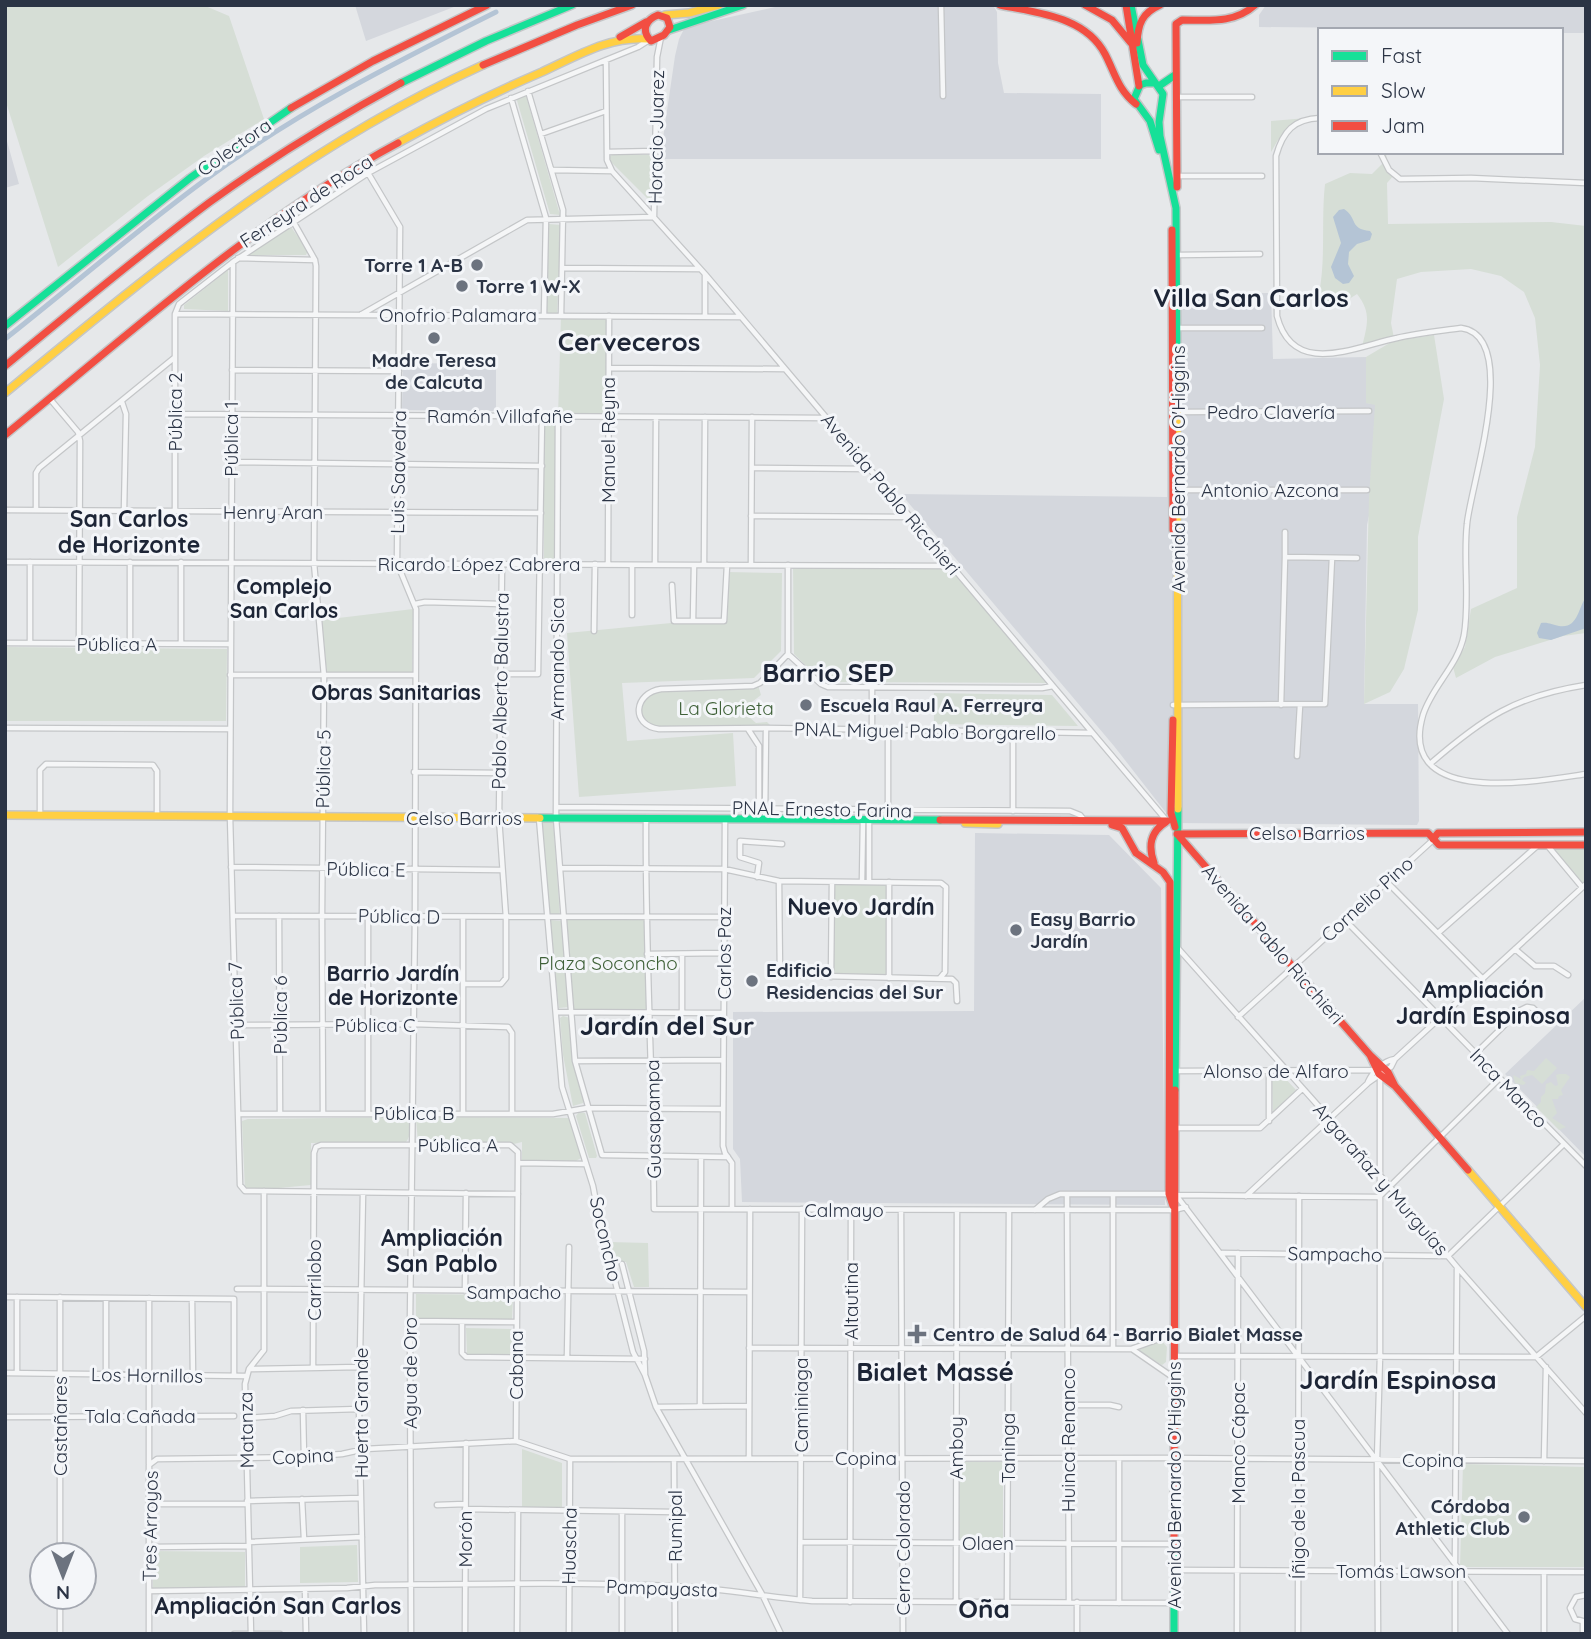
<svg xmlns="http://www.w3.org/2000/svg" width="1591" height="1639" font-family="Quicksand,sans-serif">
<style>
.built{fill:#d4d7dd}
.green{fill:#d6ded6}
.water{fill:#b4c4d5}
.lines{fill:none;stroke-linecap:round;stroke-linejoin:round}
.canal{stroke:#b4c4d5;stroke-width:5}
.street-casing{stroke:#c4c6c8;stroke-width:7}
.fast-casing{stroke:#c4c6c8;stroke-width:10}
.slow-casing{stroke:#c4c6c8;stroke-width:10}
.jam-casing{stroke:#c4c6c8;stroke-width:10}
.street{stroke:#f5f6f7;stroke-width:4.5}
.fast{stroke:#16e098;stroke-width:7}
.slow{stroke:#ffcf43;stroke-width:7}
.jam{stroke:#f24e42;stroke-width:7}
.poi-dot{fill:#6c737f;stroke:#f4f6f9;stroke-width:2.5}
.labels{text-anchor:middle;stroke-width:6;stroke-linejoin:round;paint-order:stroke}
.street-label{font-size:19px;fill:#2b3445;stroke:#f4f6f9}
.poi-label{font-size:19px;font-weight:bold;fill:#2b3445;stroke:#f4f6f9;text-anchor:start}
.park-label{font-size:19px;fill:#3f6138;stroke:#f4f6f9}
.neighbourhood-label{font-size:21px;font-weight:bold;fill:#1d2536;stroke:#f4f6f9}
.quarter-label{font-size:23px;font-weight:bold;fill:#1d2536;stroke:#f4f6f9}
.district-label{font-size:26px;font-weight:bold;fill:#1d2536;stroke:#f4f6f9}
</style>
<rect width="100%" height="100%" fill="#e6e8ea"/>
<path class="built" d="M355,5h104l-93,36z
M784,5h209l4,7 1,51 6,30 97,1v65h-441l15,-103 4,-17 6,-12z
M1266,5h320v28h-25v-3l-302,-3v-12z
M5,134l14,50 -14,4z
M1271,293l2,66 93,-2v46l9,1v83l-8,38 -3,179h54l1,117 -2,4 -243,-2 -60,-77 -213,-252 266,3 1,-203z
M403,363l93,1v47l-94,-1z
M975,833l134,2 52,53 4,317 -423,-3 -2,-43 -7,-10v-137l241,-1z
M1586,997v160l-81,-83z"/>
<path class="green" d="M5,5h198l26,11 35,103 -60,37 -56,40 -90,71 -53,-168z
M525,92l35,123 -10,-1 -34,-117z
M1307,118l-29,22 -7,12v-31z
M1380,152h6l1,13 7,10 -7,8 1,41 163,-2 35,4v407l-23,3 -68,21 -39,21 -3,-11 12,-20 6,-38 46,-21v-71l18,-70 5,-82 -5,-47 -11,-26 -23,-16 -30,-7 -50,3 -24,7 -6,44 3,15 -32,9c5,-22 10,-34 -5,-53l-17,11 -12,-3 -9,-8c7,-37 2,-73 6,-110l25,-11 22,1 12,-12z
M612,155h37l3,3 -2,43 -40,-40v-5z
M549,224l12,1 -4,89h-11z
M291,227l17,24 -2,4h-58z
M228,270v41l-44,-2v-4z
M561,316h48l-1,100h-50z
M1434,335l10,64 -26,138v73l-14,59 -14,23 -26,12 5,-207 6,-92 -9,-2v-46l27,-16z
M555,423v137h-11v-136z
M793,565l159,1 98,117 -227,-1 -29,-28z
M727,572l55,1 -1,78 -27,27 -132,5 5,58 106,-8 3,53 -157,11 -12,-164 104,-10 55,1z
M413,609l-1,65h-85l-5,-54z
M5,647l222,2 -1,72h-221z
M758,685l3,10 -13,10v11l8,7 11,-1 6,6 -114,1 -17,-8 -2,-16 13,-15z
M934,693l118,2 26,31 -144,-2z
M539,819h14l7,98 -11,1z
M1552,847h34v34l-3,3z
M832,882h57v96l-58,-1z
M564,917h81l5,95 -78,-1z
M549,920l12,1 8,86 -10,1z
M563,1016l7,2 3,45 10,37v3l-10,3 -10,-51 -3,-37z
M1546,1058l11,10 -15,16 -10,-9 -8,2 -2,3 4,3 -3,2 -8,-2 -2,-8 8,4 -1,-3 6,-2 1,-4 7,1z
M1559,1074h7l4,3 -9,13 2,5 -4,1 -1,3h-6l5,14 -5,5 14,9 -7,3 -23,-23 5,-5v-5l4,-4 1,-9 5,-2 4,4 3,-1 -2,-10z
M1272,1075l11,1 13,14 -23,24z
M579,1112l6,1 12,43 -1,2h-7l-13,-42z
M406,1117c5,7 5,19 0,25l-95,1v42l-66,6 -3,-70 6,-2z
M420,1117l151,1 10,40 -5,3h-54v-19l-12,3 -92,-2 -2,-24z
M609,1242l39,1 1,44h-15l-8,-25h-14z
M416,1294l97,1 -1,27 -96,-1z
M466,1328l46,1v27l-45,-1z
M1158,1341h4l5,6 -1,15 -4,3 -26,-16z
M522,1449l40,14v45h-40z
M959,1462h44v77h-45z
M1463,1464l123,3v100h-126z
M357,1545l1,37 -58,1v-36z
M153,1551l92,1v37l-92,-1z"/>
<path class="water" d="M1344,209c14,9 5,20 26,22l2,3 -2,6 -13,4 -8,8 -1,12 6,12 -5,7 -6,1 -8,-6 -4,-11 10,-24 -8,-26 6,-7z
M1586,597v31l-35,12 -12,-2 -2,-5 4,-10c8,-1 11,2 18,3 19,3 19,-18 27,-29z"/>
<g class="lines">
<path class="canal" d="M5,339c67,-53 132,-109 200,-159 90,-67 191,-118 291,-168"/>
<g class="street-casing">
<path id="street" d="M941,5l2,91
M606,60l1,100 5,11 93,103 462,547
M528,91l35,119 -2,106
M1177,97h75
M511,98l35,120 -2,98
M1320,118c-26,1 -37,13 -44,38l1,160c16,62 77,31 120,22 21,-5 43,-7 64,-10 61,8 9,159 6,196 -4,36 3,75 -3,111 -6,31 -32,51 -41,80 -27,93 115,66 163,59
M541,134l65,-23
M607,152l49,-1
M1380,152l9,18 11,9 71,-1 115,5
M553,170l58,1
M368,173l32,54 -3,336 19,46 -1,307 -5,405 1,313
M1176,176h86
M654,216l3,-159 4,-20
M293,221l22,39 1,6 -2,297 10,113 -2,240 1,197
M1177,255l83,-1
M238,258l77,2
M233,262l-3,554 10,369 5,6 273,3
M562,268l138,1
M175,314l565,3
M362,314l165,-94 127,-3
M705,316v-41
M1177,328h85
M609,368l176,1
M232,370l167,1
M50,399l28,33 2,9 -1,202
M122,402l4,12 -2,97
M1178,412l191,-1
M175,414l650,4
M558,416l-2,402 19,243 27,94 126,2
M230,462l312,4
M752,468l118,1
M1176,490h191
M5,510l536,3
M36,510v-37l3,-5 135,-110
M175,511v-197l4,-10 54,-42 135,-89 118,-64 152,-62 11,-7
M751,516l160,1
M1285,557v-25
M5,562l946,4
M30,562v81
M130,562v82
M181,562v82
M608,564l1,-248
M655,565l1,-148
M704,565l1,-148
M751,565l1,-148
M788,565v89l-28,29 -7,3 -92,3c-27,4 -31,36 -2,40l107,-1 326,5
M672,585l2,36h50l3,-56
M415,604l10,-2 76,2
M632,615v-50
M693,621l1,-56
M594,631l1,-67
M5,643l225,1
M788,654l33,30 7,3 214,1 11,-2
M501,674h37l4,-258
M230,675h185
M872,687v43
M1173,705l152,-1 7,-146
M1281,705l4,-148 72,1
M5,728l225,1
M748,729l11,17v72
M1013,732v79
M1297,756l3,-51
M1430,764c53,-46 85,-68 156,-79
M414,772l86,1
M556,807l514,4 10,4 4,5
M888,809v-79
M40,815v-45l6,-6 107,1 4,6v45
M539,818l23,269 31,99 6,32 34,134 12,23 11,32 106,187 19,40
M646,819c-1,130 7,260 8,390l520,1 12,-3
M725,819l-2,327 2,7 7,10v46
M765,819l1,-91
M1547,845l35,42
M231,867l270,3
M560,868l164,1 55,12 162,2 5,4 -1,85 -5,6
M757,877l2,-14 -19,-6v-16l42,3
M779,881l1,94 172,4 4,4 1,18
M862,881l1,-61
M1386,881l97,98
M869,882v-62
M368,915v198
M234,916l490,1
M279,916l1,198
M463,917v196
M1344,919l242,247
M1438,933l99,-87
M1176,946l203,228 78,93 129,146
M1515,949l20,17h19l14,9
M647,954l76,-1
M682,954v58
M831,977l1,-95
M889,978v-96
M463,984h38l5,-6v-61l-7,-99 3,-254
M557,1012l166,1
M1238,1017l195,-177
M237,1025l176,-1 95,3 4,6v80
M1476,1053l43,-42 8,-4 6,1 11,11
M575,1061l148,-1
M1175,1071l201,-1
M1368,1082c5,-11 15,-21 27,-23
M239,1114h314l34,-6 135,1
M1269,1121v-50
M1176,1128h84l42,-39
M363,1193l-4,216 5,225
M1067,1194l2,408
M1113,1194v155
M1176,1195l332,439
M1176,1195l203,2 121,-119
M1246,1196l122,-113 23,-16 4,-8 191,-175
M901,1210l2,424
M1035,1210l13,-11 12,-5h108
M1222,1253l226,3 116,-112
M622,1264l22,87 1,23
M237,1289l512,3
M465,1291l1,-98
M5,1297l229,2v77
M106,1298v77
M192,1299l1,77
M410,1321l106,1
M462,1322v31l4,4 179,2
M749,1348l382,1 31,-11 12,-9
M1132,1349l42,29
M1174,1356l362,1 50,-41
M567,1358l2,-111
M313,1368l1,-215 2,-6 5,-2h189l8,7v11l68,1
M250,1369l110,-2
M5,1373l241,3
M17,1373v-76
M1067,1405h43l9,2
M700,1406l1,-249
M656,1407l93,-1
M303,1410l1,47
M5,1417l229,-1
M246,1418l29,-2 16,-5 68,-2
M516,1441l2,-278
M674,1459l1,175
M749,1459l1,-250
M1119,1459v144
M1544,1461l2,-94
M149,1464v-166
M302,1499l2,40
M247,1501l114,-3
M149,1504h99
M437,1505l28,-1
M465,1509l210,3
M249,1542l113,-5
M801,1542l373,2
M148,1547l101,-1
M60,1555v-258
M1455,1562l2,-295
M1174,1570l412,2
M305,1589l1,45
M149,1591l198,-3 28,-3c100,-1 200,-3 299,1 46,2 92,11 138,15l362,2
M1586,1595l-10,2 -6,11 5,11 11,3
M800,1600l2,-391
M850,1602l1,-392
M956,1602l1,-392
M1007,1602l2,-392
M1077,1602v32
M60,1634v-37
M149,1634v-169l8,-6 147,-2 38,-3 23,-5 151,-8 54,18 598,-1 418,3
M234,1634h46
M251,1634l-6,-250 4,-15 15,-19v-159
M465,1634l1,-191
M517,1634l1,-124
M569,1634l1,-175
M622,1634v-122
M1237,1634l1,-381
M1298,1634l1,-438
M1378,1634l-1,-174 3,-104v-279
M1455,1634v-62
M1544,1634v-62
M1583,1634v-11"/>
</g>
<g class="fast-casing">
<path id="fast" d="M1131,5l12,60 20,29 -4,28 1,14 16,72 1,163
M669,30l74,-25
M401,83l85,-42 86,-36
M1154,83h-8l-6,2 -6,14 16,22 9,29
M1159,86l16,-11
M5,326l185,-148 101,-70
M540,818l400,2
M1175,1090l3,-281
M1174,1634v-88"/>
</g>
<g class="slow-casing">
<path id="slow" d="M665,15l24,-2 30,-8
M398,143c47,-26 95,-50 144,-71 35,-16 67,-36 106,-33
M1177,371l1,438
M5,393c153,-126 295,-245 478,-328
M5,815l535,3
M965,823l33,1
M1468,1170l118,137"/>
</g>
<g class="jam-casing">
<path id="jam" d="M1000,5c37,8 85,11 105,49 10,19 13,36 31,50
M1085,5l27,15 19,23
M1126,5l13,81
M658,15l9,3 3,9 -6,8 -13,6c-10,-10 -6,-21 7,-26z
M620,37l26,-15
M1137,43c1,-19 5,-30 23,-38
M483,65l94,-40 55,-20
M291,108l82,-47 114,-56
M1177,187l-1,-163 6,-4c26,0 52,4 73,-15
M1172,230l1,300
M5,366c68,-56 135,-112 205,-164 61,-44 125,-83 191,-119
M5,435c127,-103 248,-214 393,-292
M1173,720l-2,93 4,14
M940,820l227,1
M1112,825l10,3 14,25 27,19 7,10 -1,312 4,12
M1177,834l251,-1 11,12h147
M1178,835l192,220 18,17 7,14 73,84
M1433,839l5,-6 148,-1
M1154,863c-6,-17 -4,-31 12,-41
M1370,1055l9,19 16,12
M1174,1546l1,-456"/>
</g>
<use href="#street" class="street"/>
<use href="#fast" class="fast"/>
<use href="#slow" class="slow"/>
<use href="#jam" class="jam"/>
</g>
<g class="poi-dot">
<circle cx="477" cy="265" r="7"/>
<circle cx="462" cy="286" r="7"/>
<circle cx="434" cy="338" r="7"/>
<circle cx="806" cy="705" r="7"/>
<circle cx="1016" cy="930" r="7"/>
<circle cx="752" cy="981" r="7"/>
<path d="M913.5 1323.5h7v7h7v7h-7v7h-7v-7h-7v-7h7z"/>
<circle cx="1524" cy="1517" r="7"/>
</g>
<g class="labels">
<g class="street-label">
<text transform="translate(656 137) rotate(-89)" y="7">Horacio Juarez</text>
<text transform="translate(234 147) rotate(-35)" y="7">Colectora</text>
<text transform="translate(306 201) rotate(-33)" y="7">Ferreyra de Roca</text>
<text x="458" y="322">Onofrio Palamara</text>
<text transform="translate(175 412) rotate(-90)" y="7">Pública 2</text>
<text x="1271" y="419">Pedro Clavería</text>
<text x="500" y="423">Ramón Villafañe</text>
<text transform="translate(231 439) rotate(-90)" y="7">Pública 1</text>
<text transform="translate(608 440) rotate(-90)" y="7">Manuel Reyna</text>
<text transform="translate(1178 469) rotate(-90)" y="7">Avenida Bernardo O'Higgins</text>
<text transform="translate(398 472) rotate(-89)" y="7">Luis Saavedra</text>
<text x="1270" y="497">Antonio Azcona</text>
<text transform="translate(891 494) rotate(50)" y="7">Avenida Pablo Ricchieri</text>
<text x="273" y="519">Henry Aran</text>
<text x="479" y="571">Ricardo López Cabrera</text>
<text x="117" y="651">Pública A</text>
<text transform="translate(557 659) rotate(-90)" y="7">Armando Sica</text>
<text transform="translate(500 691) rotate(-89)" y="7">Pablo Alberto Balustra</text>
<text transform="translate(925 731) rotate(1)" y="7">PNAL Miguel Pablo Borgarello</text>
<text transform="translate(323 769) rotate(-89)" y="7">Pública 5</text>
<text transform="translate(822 809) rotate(1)" y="7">PNAL Ernesto Farina</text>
<text x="464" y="825">Celso Barrios</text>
<text x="1307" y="840">Celso Barrios</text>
<text transform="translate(366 869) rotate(1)" y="7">Pública E</text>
<text transform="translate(1367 899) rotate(-42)" y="7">Cornelio Pino</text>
<text transform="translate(399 916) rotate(1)" y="7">Pública D</text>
<text transform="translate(1273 944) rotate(49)" y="7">Avenida Pablo Ricchieri</text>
<text transform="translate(724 953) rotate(-90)" y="7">Carlos Paz</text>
<text transform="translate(236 1001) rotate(-92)" y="7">Pública 7</text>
<text transform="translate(280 1015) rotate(-90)" y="7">Pública 6</text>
<text x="375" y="1032">Pública C</text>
<text x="1276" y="1078">Alonso de Alfaro</text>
<text transform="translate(1509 1088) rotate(46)" y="7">Inca Manco</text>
<text x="414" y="1120">Pública B</text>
<text transform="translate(653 1119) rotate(-91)" y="7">Guasapampa</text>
<text x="458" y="1152">Pública A</text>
<text transform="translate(1381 1179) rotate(49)" y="7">Argarañaz y Murguías</text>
<text x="844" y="1217">Calmayo</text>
<text transform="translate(606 1239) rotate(77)" y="7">Soconcho</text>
<text transform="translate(1335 1254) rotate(1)" y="7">Sampacho</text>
<text transform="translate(314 1280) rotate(-90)" y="7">Carrilobo</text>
<text x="514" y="1299">Sampacho</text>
<text transform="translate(851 1301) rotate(-90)" y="7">Altautina</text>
<text transform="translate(516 1365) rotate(-90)" y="7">Cabana</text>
<text transform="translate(410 1373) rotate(-90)" y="7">Agua de Oro</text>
<text transform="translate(147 1375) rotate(1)" y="7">Los Hornillos</text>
<text transform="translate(801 1405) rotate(-90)" y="7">Caminiaga</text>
<text transform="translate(361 1413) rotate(-90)" y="7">Huerta Grande</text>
<text x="140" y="1423">Tala Cañada</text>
<text transform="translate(60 1426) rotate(-90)" y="7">Castañares</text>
<text transform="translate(246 1430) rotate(-91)" y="7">Matanza</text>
<text transform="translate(1068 1440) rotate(-90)" y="7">Huinca Renanco</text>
<text transform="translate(1238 1443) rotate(-90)" y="7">Manco Cápac</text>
<text transform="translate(956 1448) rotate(-90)" y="7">Amboy</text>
<text transform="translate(1008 1448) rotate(-90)" y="7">Taninga</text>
<text transform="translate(303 1456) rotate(-3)" y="7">Copina</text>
<text x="866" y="1465">Copina</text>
<text x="1433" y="1467">Copina</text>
<text transform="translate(1174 1485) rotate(-90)" y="7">Avenida Bernardo O'Higgins</text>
<text transform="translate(1298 1499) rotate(-90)" y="7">Íñigo de la Pascua</text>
<text transform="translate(150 1526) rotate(-89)" y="7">Tres Arroyos</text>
<text transform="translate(675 1526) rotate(-90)" y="7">Rumipal</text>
<text transform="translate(465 1539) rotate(-90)" y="7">Morón</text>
<text x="988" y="1550">Olaen</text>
<text transform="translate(569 1546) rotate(-89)" y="7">Huascha</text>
<text transform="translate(903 1548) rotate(-90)" y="7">Cerro Colorado</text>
<text x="1401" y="1578">Tomás Lawson</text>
<text transform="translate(662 1588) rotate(2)" y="7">Pampayasta</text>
</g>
<g class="poi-label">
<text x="463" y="272" text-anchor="end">Torre 1 A-B</text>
<text x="476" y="293">Torre 1 W-X</text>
<text x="434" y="367" text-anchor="middle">Madre Teresa<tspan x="434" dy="22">de Calcuta</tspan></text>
<text x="820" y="712">Escuela Raul A. Ferreyra</text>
<text x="1030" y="926">Easy Barrio<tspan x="1030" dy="22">Jardín</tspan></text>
<text x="766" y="977">Edificio<tspan x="766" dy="22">Residencias del Sur</tspan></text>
<text x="933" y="1341">Centro de Salud 64 - Barrio Bialet Masse</text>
<text x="1510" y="1513" text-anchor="end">Córdoba<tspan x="1510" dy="22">Athletic Club</tspan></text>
</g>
<g class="park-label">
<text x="726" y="715">La Glorieta</text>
<text x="608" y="970">Plaza Soconcho</text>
</g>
<g class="neighbourhood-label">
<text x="284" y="594">Complejo<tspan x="284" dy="24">San Carlos</tspan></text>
<text x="396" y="700">Obras Sanitarias</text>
<text x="393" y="981">Barrio Jardín<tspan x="393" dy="24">de Horizonte</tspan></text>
</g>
<g class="quarter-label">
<text x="129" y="527">San Carlos<tspan x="129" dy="26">de Horizonte</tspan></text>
<text x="861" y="915">Nuevo Jardín</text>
<text x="1483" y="998">Ampliación<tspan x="1483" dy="26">Jardín Espinosa</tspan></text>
<text x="442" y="1246">Ampliación<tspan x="442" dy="26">San Pablo</tspan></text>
<text x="278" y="1614">Ampliación San Carlos</text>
</g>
<g class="district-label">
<text x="1251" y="307">Villa San Carlos</text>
<text x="629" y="351">Cerveceros</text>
<text x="828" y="682">Barrio SEP</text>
<text x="667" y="1035">Jardín del Sur</text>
<text x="935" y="1381">Bialet Massé</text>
<text x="1398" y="1389">Jardín Espinosa</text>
<text x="984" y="1618">Oña</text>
</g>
</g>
<rect width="1591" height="1639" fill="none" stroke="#2b3445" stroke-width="14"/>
<rect x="1318" y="28" width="245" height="126" fill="#f4f6f9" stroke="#a4a8b1" stroke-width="2"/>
<rect x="1332" y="51" width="35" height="10" fill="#16e098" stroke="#a4a8b1" stroke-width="2"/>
<text x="1381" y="63" font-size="21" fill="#2b3445">Fast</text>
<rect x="1332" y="86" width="35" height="10" fill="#ffcf43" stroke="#a4a8b1" stroke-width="2"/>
<text x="1381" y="98" font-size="21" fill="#2b3445">Slow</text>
<rect x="1332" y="121" width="35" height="10" fill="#f24e42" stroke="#a4a8b1" stroke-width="2"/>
<text x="1381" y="133" font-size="21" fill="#2b3445">Jam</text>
<g transform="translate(63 1576) rotate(180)"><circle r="33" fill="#f4f6f9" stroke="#a4a8b1" stroke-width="2"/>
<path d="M0-5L12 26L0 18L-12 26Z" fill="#6c737f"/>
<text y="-10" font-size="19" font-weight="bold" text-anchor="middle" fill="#2b3445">N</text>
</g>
</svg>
